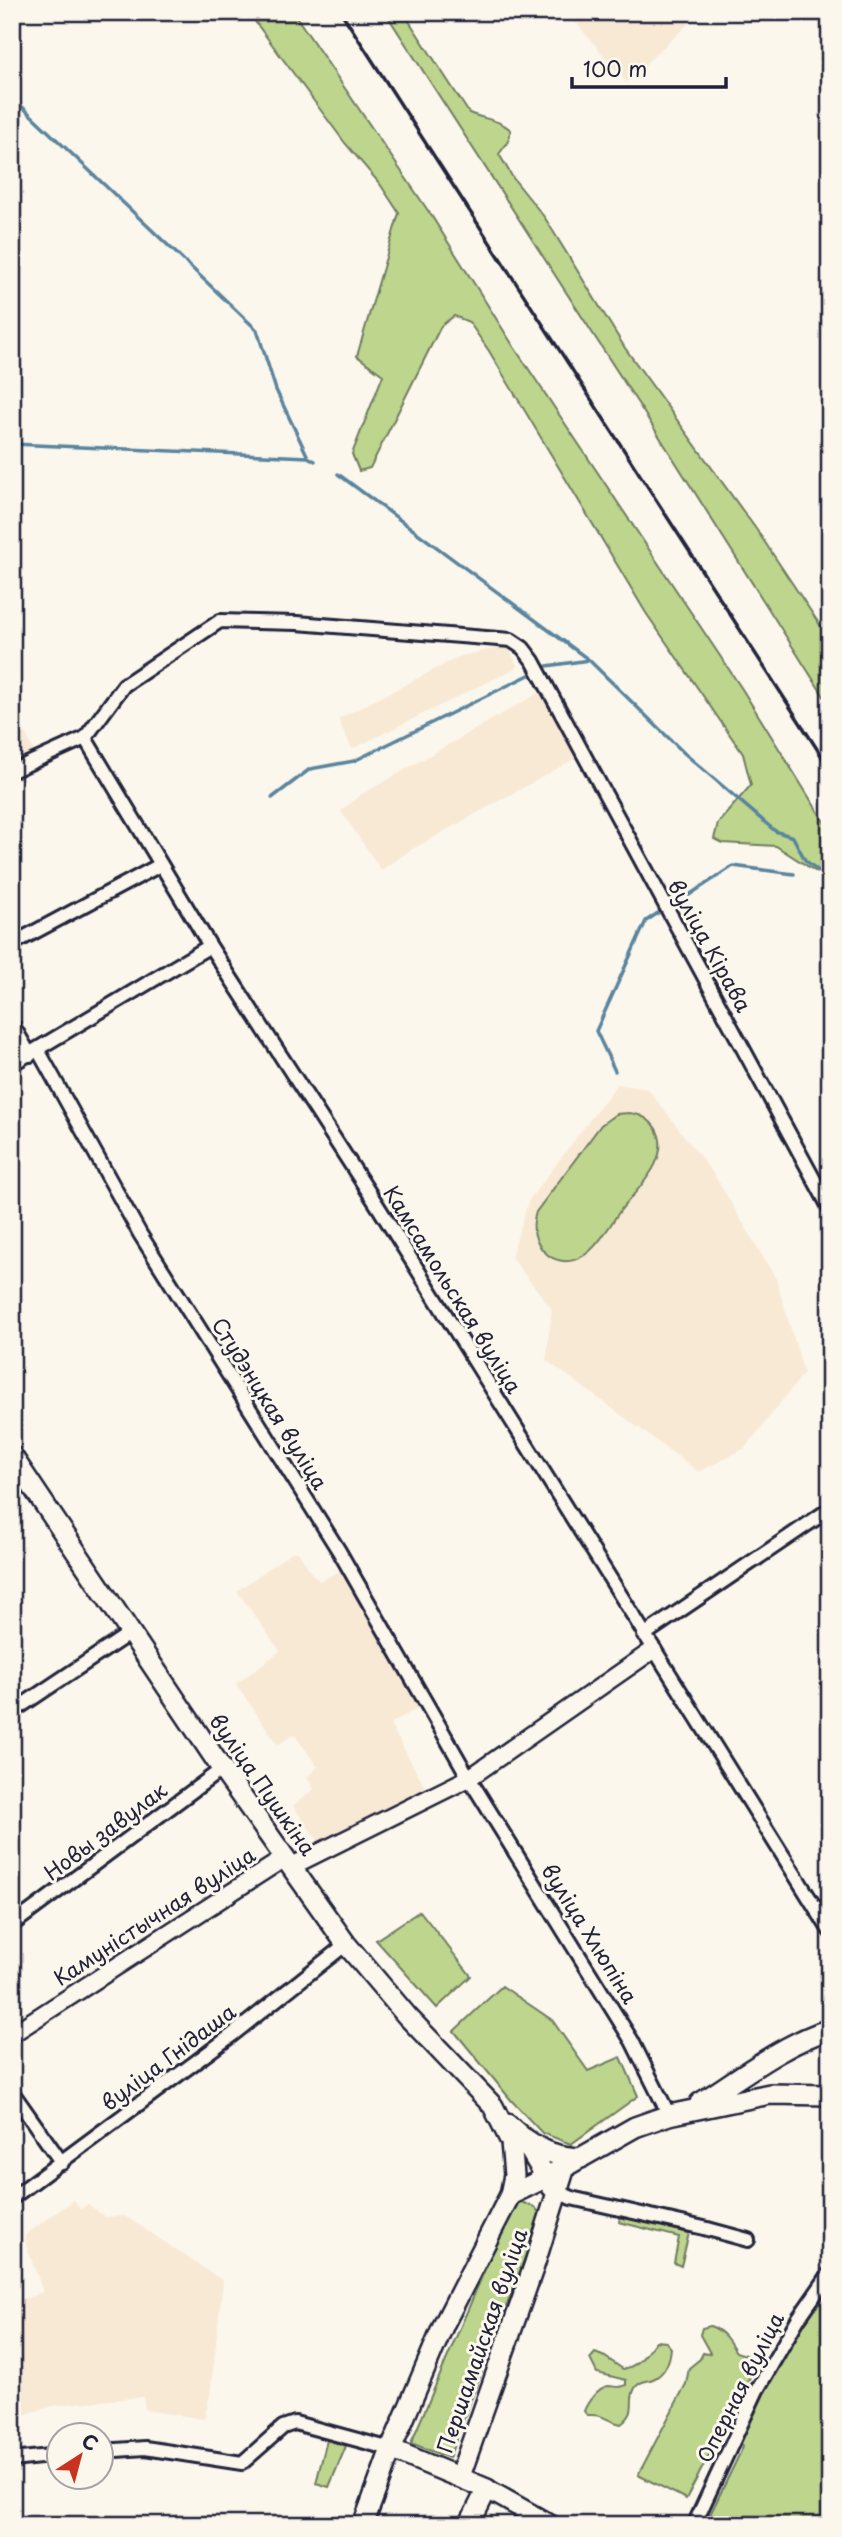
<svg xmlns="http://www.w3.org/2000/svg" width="842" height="2537" font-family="'Playpen Sans',sans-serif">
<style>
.built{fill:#f8e9d5}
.green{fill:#bdd58c;stroke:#707c64;stroke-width:2}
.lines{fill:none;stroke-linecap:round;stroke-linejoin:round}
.stream{stroke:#5a849e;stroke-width:3.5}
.minor-casing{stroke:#22223b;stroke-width:18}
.tertiary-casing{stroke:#22223b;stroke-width:21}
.secondary-casing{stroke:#22223b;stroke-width:23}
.primary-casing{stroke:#22223b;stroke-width:24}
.minor{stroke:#fbf7ec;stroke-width:12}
.tertiary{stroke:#fbf7ec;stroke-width:16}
.secondary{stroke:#fbf7ec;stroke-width:18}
.primary{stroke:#fbf7ec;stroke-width:19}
.rail{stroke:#22223b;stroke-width:3.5}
.labels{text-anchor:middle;stroke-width:6;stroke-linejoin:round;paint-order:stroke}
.street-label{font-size:21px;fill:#22223b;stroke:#fbf7ec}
</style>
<rect width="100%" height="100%" fill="#fbf7ec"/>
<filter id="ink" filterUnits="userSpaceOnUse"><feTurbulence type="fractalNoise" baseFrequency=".0143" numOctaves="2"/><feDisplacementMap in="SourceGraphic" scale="14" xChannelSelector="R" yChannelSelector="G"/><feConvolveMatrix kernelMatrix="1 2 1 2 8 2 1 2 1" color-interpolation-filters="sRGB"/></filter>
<g filter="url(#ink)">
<path class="built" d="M567,12h134l-75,70z
M508,646l10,21 -166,82 -14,-30 123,-63z
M542,691l36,66 -169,94 -28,19 -40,-59 18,-15z
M12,703l23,51 -23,10z
M617,1084l31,5 67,87 61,103 28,94 -59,75 -46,24 -153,-112 6,-51 -41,-52 18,-57z
M292,1552h6l15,23 7,6 20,-10 82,135 -32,18 36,65 -108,52 -25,-35 21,-17 -7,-12 11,-10 -24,-33 -16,11 -42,-61 44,-33 -43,-60z
M74,2200l6,9 8,-5 17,13 20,-1 98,65 -13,115 -6,23 -59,-9 -2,-13 -86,8 -45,13v-115l31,-11 -17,-47 -1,-10z"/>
<path class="green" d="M248,12h45l138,203 83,132 228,342 88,142v42l-15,-2 -39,-25 -54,-3 -8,-4 4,-16 33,-38 -8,-31 -97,-141 -157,-262 -20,-29 -15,-6 -13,10 -71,142 -11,3 -7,-17 31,-79 -26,-19 42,-143 -19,-29 -35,-41z
M385,12h18l66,101c14,6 29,6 42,17l-3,12 -9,12 14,24 32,40 80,130 131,181 74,111v66l-171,-270z
M629,1113c11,1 21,6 27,16 17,29 -20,61 -36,82 -10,14 -22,36 -37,45 -30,18 -58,-15 -47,-44l65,-87 15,-11z
M420,1911l51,65 -34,32 -61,-68z
M502,1986l50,34 36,51 33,-14 17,39 -67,48 -29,-11 -31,-33 -57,-69z
M521,2202l14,5 6,8 -92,243 -38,-15 101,-237z
M620,2216l69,17 -8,33 -7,-3 5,-26 -60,-15z
M830,2286v239h-125l38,-78 -2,-4 1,-11 63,-114z
M710,2326c14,5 19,15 26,26l16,5 2,4 -9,13 5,3 -64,122 -48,-24 48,-91 3,-16 11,-9 3,-6 4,1 3,-1 -10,-18 2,-7z
M656,2341l10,1 5,6c-1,11 -5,24 -16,30 -7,4 -15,2 -20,10 -8,14 4,23 -14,36 -16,-3 -15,-10 -34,-9l-3,-4c3,-8 14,-24 24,-25 8,0 10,3 18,-1v-5l-29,-7 -7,-14 5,-6 10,4 18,12c17,-3 23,-16 33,-28z
M327,2440l19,6 -17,41 -13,-4z"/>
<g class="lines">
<path class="stream" d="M12,97l245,233 19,60 32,67
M12,444l296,13 7,4
M338,474l251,186 95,93 91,78 18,6 12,23 25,20
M547,666l42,-6
M272,798l38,-29 44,-8 177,-87
M677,903l56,-37 61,8
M615,1071l-19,-40 50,-110 12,-8"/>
<g class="minor-casing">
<path id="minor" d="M85,738l39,-53 96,-64 77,2 214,17 12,8 10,13 297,548
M12,771l73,-33 125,208 169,262 451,723
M12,944l148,-79
M12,1024l18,31
M38,1050l102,184 199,317 130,227 163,263 37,74
M12,1064l198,-118
M644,1635l186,-126
M12,1712l118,-79
M12,1925l210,-156
M12,2092l50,71
M556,2191l15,7 133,30 44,12
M12,2198l220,-163 114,-91
M102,2451l43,-3 97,15 41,-36 12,-4 96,26
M12,2460l48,-5
M694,2525l63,-135 41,-71 32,-46"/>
</g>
<g class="tertiary-casing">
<path id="tertiary" d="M292,1866l177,-88 184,-128
M12,2034l274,-177"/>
</g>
<g class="secondary-casing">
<path id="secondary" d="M487,2489l64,36"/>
</g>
<g class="primary-casing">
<path id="primary" d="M12,1456l210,313 124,175 61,72 86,90 18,36 3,33 -4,20 -66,129 -53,125 -28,76
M700,2103c41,-26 83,-59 130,-74
M507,2124l15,13 30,50
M524,2138c20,14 33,19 57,20
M510,2195l35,-17 90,-51 34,-12 101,-21 60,1
M391,2449l96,40 -18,36
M460,2476l74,-210 31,-99"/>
</g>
<use href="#minor" class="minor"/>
<use href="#tertiary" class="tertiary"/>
<use href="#secondary" class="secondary"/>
<use href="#primary" class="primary"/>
<path class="rail" d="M341,12l489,757"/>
</g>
</g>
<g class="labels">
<g class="street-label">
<text transform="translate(709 946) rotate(61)" y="7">вуліца Кірава</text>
<text transform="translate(452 1290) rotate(58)" y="7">Камсамольская вуліца</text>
<text transform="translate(269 1404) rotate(58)" y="7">Студэнцкая вуліца</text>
<text transform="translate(262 1785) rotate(55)" y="7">вуліца Пушкіна</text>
<text transform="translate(106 1832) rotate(-37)" y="7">Новы завулак</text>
<text transform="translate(155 1917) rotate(-33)" y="7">Камуністычная вуліца</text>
<text transform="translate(589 1934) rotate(58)" y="7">вуліца Хлюпіна</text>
<text transform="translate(169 2058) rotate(-37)" y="7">вуліца Гнідаша</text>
<text transform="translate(483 2341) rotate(-71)" y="7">Першамайская вуліца</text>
<text transform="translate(741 2388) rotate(-63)" y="7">Оперная вуліца</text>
</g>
</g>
<rect width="842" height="2537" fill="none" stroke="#fbf7ec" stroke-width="42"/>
<rect x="21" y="21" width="800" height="2495" fill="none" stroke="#22223b" stroke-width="2.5" filter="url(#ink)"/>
<g transform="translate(80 2456) rotate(36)"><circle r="33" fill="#fbf7ec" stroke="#a4a2a5" stroke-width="2"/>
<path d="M0-5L12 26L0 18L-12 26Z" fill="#c8321e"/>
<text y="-10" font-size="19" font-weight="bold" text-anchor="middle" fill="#22223b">С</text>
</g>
<path d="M572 77v10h154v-10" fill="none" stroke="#22223b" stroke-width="3.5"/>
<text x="583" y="77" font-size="21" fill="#22223b" stroke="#fbf7ec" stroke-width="5" paint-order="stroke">100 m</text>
</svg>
